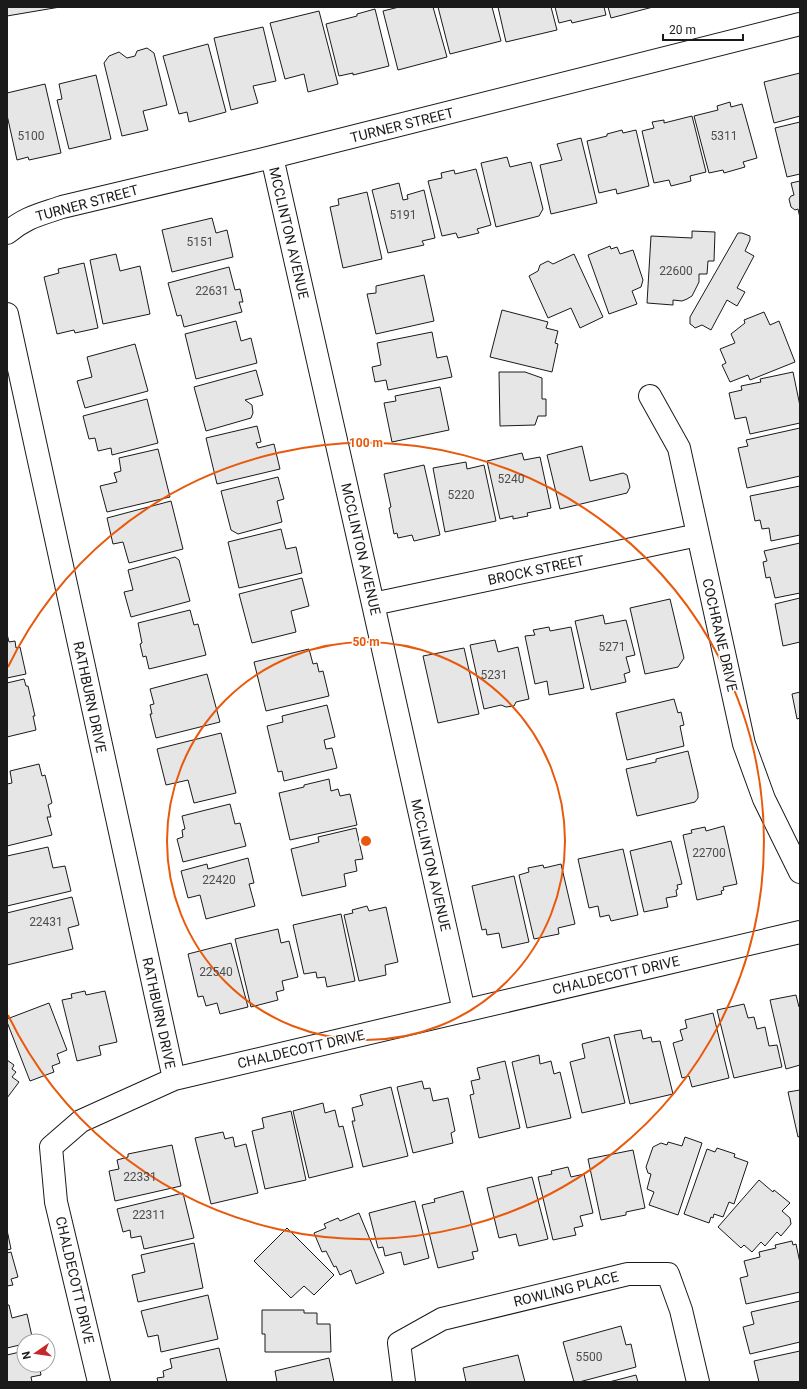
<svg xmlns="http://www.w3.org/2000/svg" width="807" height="1389" font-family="Roboto,sans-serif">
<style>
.building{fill:#e6e6e6;stroke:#1a1a1a}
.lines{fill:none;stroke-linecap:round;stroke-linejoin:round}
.minor-casing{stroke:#1a1a1a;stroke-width:24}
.minor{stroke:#fff;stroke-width:22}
.ring{fill:none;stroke:#e8590c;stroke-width:2}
.labels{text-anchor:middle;stroke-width:3;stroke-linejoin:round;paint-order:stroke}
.number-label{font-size:12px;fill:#4d4d4d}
.street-label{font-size:14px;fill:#1a1a1a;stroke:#fff}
.centre{fill:#e8590c;stroke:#fff;stroke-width:2}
.ring-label{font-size:12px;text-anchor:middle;font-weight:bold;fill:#e8590c;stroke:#fff;stroke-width:3;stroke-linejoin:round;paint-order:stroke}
</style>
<rect width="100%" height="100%" fill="#fff"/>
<path class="building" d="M7,7h53l-53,9z
M399,7h34l14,50 -49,13 -15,-59z
M438,7h54l9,34 -51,13z
M498,7h53l6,23 -51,12z
M555,7h49l2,8 -34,8 -1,-3 -12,3z
M608,7h45l-42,11z
M375,9l14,57 -36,9v-2l-14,3 -13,-52 31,-8v-2z
M319,11l19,73 -30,8 -4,-18 -19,5 -15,-56z
M263,27l13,54 -23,5 5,17 -27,7 -17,-72z
M208,44l18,68 -37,10 -2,-10 -8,2 -16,-58z
M147,48l7,5 13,52 -24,6 5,19 -26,6 -18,-73 5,-7 10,-4 8,6 8,-2 2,-5z
M800,73v43l-26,7 -10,-41z
M96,75l15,64 -42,10 -12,-49 5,-1 -3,-15z
M45,84l16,69 -32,7 -1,-3 -11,3 -10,-45v-22z
M730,102l1,5 11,-3 15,54 -14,4 2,5 -21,6 -1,-3 -14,3 -15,-57 24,-6 -1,-4z
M692,116l14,56 -16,4 1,5 -20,5 -2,-6 -15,3 -12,-52 12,-3 -2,-6 12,-2v3z
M800,122v52l-13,3 -12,-49z
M622,130l1,3 13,-3 13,56 -32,8 -1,-5 -17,4 -12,-52 20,-5v-2z
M581,138l16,65 -46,11 -11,-49 22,-5 -5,-16z
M507,157l3,10 21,-5 12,47 -4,7 -43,11 -15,-64z
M476,169l15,56 -14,4 2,4 -21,5 -2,-5 -14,3 -14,-55 14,-3 -1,-5 13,-3 1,4z
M800,181v37l-2,-9 -3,1 -4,-3 -2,-8 2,-3 3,-1 -3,-12z
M399,183l4,17 5,-1 -1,-4 17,-5 11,48 -13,3 2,4 -36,8 -16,-63z
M367,192l15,67 -39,9 -13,-61 9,-2 -1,-6z
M212,218l4,15 11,-3 6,27 -61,15 -10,-42z
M692,231l23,1 -1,29h-6l-1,13h-8v8l-7,14 -5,3 -5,2 -9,-1v5l-26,-2 4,-67 41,2z
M738,233h4l8,3v4l-5,11 9,5 -17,32 8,4 -8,14 -10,-6 -16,30 -9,-5 -7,3 -2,-2 -3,-2v-7z
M610,246l1,3 6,-2 3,7 13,-4 10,30 -2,7 -9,4 5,13 -28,10 -21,-59z
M116,254l4,17 20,-5 10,48 -47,10 -13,-64z
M574,254l29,63 -23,11 -9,-20 -23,10 -19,-42 9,-5 2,-6 8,-4 5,3z
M84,263l14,65 -23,5 -1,-3 -17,4 -13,-57 15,-4 -1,-4z
M229,267l6,23 5,-1 3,13h-4l3,10 -58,15 -3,-12 -4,1 -9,-33z
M424,275l10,46 -58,13 -9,-40 9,-1v-7z
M502,310l46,12 -2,6 12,3 -3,12 3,1 -6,28 -62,-15z
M764,312l6,13 9,-4 16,41 -45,18 -2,-5 -18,7 -8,-17 4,-2 -6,-14 15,-6 -4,-9 14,-11 -1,-3z
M236,321l5,20 10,-3 6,25 -61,16 -11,-45z
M432,332l5,26 10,-2 5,21 -64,13 -2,-10 -11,2 -3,-15 9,-2 -4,-22z
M135,344l13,47 -63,17 -8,-27 15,-4 -5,-20z
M256,370l7,25 -18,5 7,5 1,8 -2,5 -45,13 -12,-44z
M499,372h26l17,6v21h4v17h-8l-3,9 -35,1z
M793,372l7,34v17l-50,11 -4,-17 -11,2 -6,-26 13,-3 -1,-4 20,-4 -1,-3z
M440,387l9,43 -57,12 -8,-39 12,-2 -1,-5z
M147,399l11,44 -46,12 -1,-7 -13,3 -3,-13 -6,1 -6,-23z
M257,426l4,16 -5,1 2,5 16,-4 6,25 -63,15 -11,-46z
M800,428v48l-53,12 -9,-40 10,-2 -2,-6z
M582,446l8,35 33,-8 4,2 3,12 -3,6 -67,16 -13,-54z
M158,449l12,48 -63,15 -7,-26 17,-4 -3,-9 7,-2 -2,-13z
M522,453l2,7 16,-3 11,51 -24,5 1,3 -15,3v-3l-13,3 -13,-58z
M466,462l1,7 17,-4 12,56 -51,11 -12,-64z
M424,465l16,70 -26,6 -2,-6 -14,3 -1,-5 -3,1 -5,-26 2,-1 -7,-33z
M278,477l6,22 -7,2 5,21 -44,12 -7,-4 -10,-39z
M800,486v49l-29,6 -2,-13 -7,1 -2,-9 -5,1 -5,-25z
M171,501l12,48 -54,14 -6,-21 -10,2 -6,-26z
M281,529l5,20 10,-2 6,26 -63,15 -11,-46z
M800,543v50l-25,5 -5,-21 -4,1 -3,-16 4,-1 -3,-10z
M175,557l4,3 11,41 -59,16 -7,-25 9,-2 -5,-20z
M302,578l7,28 -18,5 5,21 -44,11 -13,-49z
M800,598v44l-17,4 -8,-42z
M670,599l14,59 -6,9 -33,7 -15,-66z
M190,610l4,15 4,-1 8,31 -57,14 -3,-13 -3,1 -3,-13 2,-1 -4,-20z
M603,615l2,9 21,-4 9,35 -9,2 4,15 -6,2 2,8 -35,8 -16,-69z
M549,627l1,4 21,-4 13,61 -35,7 -2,-14 -12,3 -10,-48 10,-1 -2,-5z
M7,634l2,8 6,-1 1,7 4,-1 6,27 -19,4z
M495,640l3,12 20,-5 11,52 -13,3 -2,4 -8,1 -5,-2 -17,4 -14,-64z
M464,648l15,66 -41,9 -15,-67z
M309,649l4,15 4,-1 2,9 4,-1 6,25 -63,15 -12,-49z
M207,674l13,48 -64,16 -6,-24h2l-2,-9 4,-1 -4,-15z
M24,679l2,7h2l7,30h-2l3,14 -29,7v-54z
M800,692v26l-3,1 -5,-25z
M674,699l4,14 3,-1 3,13 -4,1 4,20 -57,14 -11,-47z
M327,705l8,32 -11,3 2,9 6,-1 5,20 -53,13 -2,-10 -4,1 -11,-46 16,-4 -1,-6z
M221,733l15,60 -42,10 -6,-23 -22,5 -9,-36z
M688,751l10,42v5l-3,4 -58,14 -11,-47 30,-7v-3z
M39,764l3,12 3,-1 7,28 -4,2 3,12h-4l5,18 -45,11v-62l5,-1 -2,-12z
M329,779l2,12 7,-2 2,7 10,-2 7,31 -67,15 -11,-47 25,-6v-2z
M230,804l5,20 5,-1 6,23 -63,16 -6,-23 6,-2 -1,-7 3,-1 -3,-13z
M724,826l13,58 -14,3 1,3 -3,1 1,3 -25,6 -14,-65 9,-2 -1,-3 14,-3 1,4z
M356,828l7,31 -8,1 2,11 -13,3 2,12 -44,10 -11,-47 28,-7 -1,-5z
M671,841l11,43 -5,1 1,4 -2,1 1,6 -11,2 2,9 -24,5 -14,-61z
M48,847l5,21 12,-2 6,25 -64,15v-50z
M623,849l15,66 -27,6 -2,-6 -9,2 -2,-11 -9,2 -11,-49z
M248,858l6,25 -5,1 6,22 -49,13 -6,-24 -12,3 -7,-27 26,-7 1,5z
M561,864l14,60 -17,4 1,6 -25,5 -15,-64 10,-3 -1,-4 15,-3 1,3z
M514,876l15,66 -27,6 -3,-15 -12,2 -1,-6 -4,1 -10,-44z
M72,897l7,28 -11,3 5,21 -66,16v-52z
M367,906l2,5 17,-4 12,55 -13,3 1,10 -27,6 -15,-66 9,-2 -1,-3z
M341,914l14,67 -28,6 -2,-10 -8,1 -1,-6 -12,2 -11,-49z
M278,929l3,14 8,-2 9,36 -16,4 2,9 -8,2 2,8 -27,7 -16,-68z
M231,943l17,64 -28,7 -3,-11 -11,3 -3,-10 -5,1 -10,-43z
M85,991l1,4 19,-4 12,51 -18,4 2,9 -24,6 -15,-61 10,-2 -1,-4z
M796,995l3,12h1v58l-14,4 -16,-69z
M49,1003l18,47 -10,4 3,9 -8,3 2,6 -24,9 -23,-59v-3z
M744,1004l4,14 6,-1 3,12 8,-2 4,19 8,-1 5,22 -48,11 -17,-68z
M713,1013l16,65 -37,9 -3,-11 -7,2 -9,-35 10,-3 -3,-10 7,-2 -2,-8z
M641,1030l2,9 8,-2 1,5 8,-1 13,53 -43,10 -16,-69z
M609,1037l16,66 -43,10 -12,-51 15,-4 -3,-14z
M539,1055l1,9 11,-3 3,13 6,-2 11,46 -44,10 -15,-66z
M7,1060l7,5 -2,4 4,3 -4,5 7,5 -12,16z
M505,1061l15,67 -41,10 -9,-43 4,-1 -3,-13 9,-2 -3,-11z
M422,1081l2,8 6,-1 3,13 15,-3 7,33 -4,2 2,10 -40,10 -16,-66z
M391,1087l17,69 -45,11 -11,-46h3l-3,-13 11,-3 -3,-10z
M800,1090v46l-2,1 -10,-45z
M323,1103l2,10 10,-3 4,17 4,-1 10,41 -44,11 -16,-67z
M291,1111l15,69 -41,9 -13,-58 12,-3 -2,-10z
M223,1132l2,7 8,-2 2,10 11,-3 12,49 -47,11 -16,-66z
M685,1137l17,6 -24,72 -29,-10 5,-13 -7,-3 4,-15 -3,-1 -2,-6 7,-20 8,-4 6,2 1,-3 14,4z
M172,1145l9,41 -66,15 -6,-30 10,-2 -2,-9 11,-3v-3z
M717,1148l18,6 -1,3 14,5 -14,42 -5,-2 -6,15 -9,-3 -1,4 -2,-1 -2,6 -25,-9 23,-65 8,3z
M633,1150l12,58 -19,4v3l-25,5 -13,-61z
M568,1167l3,10 13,-3 9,39 -13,3 3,10 -9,2 2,7 -23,5 -15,-63 14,-3 -1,-3z
M532,1177l16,62 -29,7 -3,-12 -17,4 -12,-50z
M759,1180l14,12 1,-2 16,13 -8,8 8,7 1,6 -10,12 -4,-4 -12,14 -4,-4 -9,10 -8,-7 -3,3 -23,-21z
M463,1191l15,60 -6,1 2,7 -36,9 -16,-63 13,-3 -1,-3z
M183,1193l11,45 -50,11 -3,-13 -10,2 -1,-8 -7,2 -6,-23z
M415,1201l14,57 -25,7 -3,-13 -16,4 -2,-9 -5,1 -9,-35z
M359,1213l25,60 -28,11 -5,-14 -11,5 -4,-9 -2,1 -8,-16 -4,1 -8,-19 12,-5 -2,-4 14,-6 2,3z
M287,1228l47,47 -20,20 -10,-9 -13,12 -37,-37z
M7,1230l4,19 -4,1z
M792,1241l1,4 3,-1 4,19v29l-54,12 -6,-26 8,-2 -4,-15 16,-4 -1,-5 17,-4 -1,-3z
M194,1243l9,45 -65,14 -6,-27 13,-3 -4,-17z
M11,1252l7,25 -7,2 2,6 -6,1v-33z
M208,1295l10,44 -57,13 -3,-17 -10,2 -7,-26z
M800,1301v41l-50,12 -7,-27 11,-3 -3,-12z
M7,1305h2l3,13 15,-4 6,27h-9v3l-17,4z
M262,1310h42v3h13v11h13l1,28h-66v-18h-3z
M621,1326l5,19 5,-1 5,23 -57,15h-5l-11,-40z
M219,1348l8,34h-69l-1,-4 7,-1 -1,-6 9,-3 -2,-9z
M24,1351v14h15l2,10 -10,2 1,5h-25v-27z
M800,1351v31h-41l-5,-21z
M518,1355l7,27h-59l-3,-14z
M329,1358l5,24h-57l-2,-11z
M636,1375l2,7h-29z"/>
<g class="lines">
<g class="minor-casing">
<path id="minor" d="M272,157l101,447 91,407
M7,233c19,-16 32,-18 55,-26l210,-50 528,-133
M7,314l167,765
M650,396l29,52 65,296 20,55 36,73
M373,604l325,-69
M99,1382l-43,-180 -5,-55 30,-26 93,-42 626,-147
M404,1382l-5,-39 43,-24 186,-45h40l13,36 17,72"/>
</g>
<use href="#minor" class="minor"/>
</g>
<g class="ring">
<circle cx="366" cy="841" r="199"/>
<path d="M8 667A398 398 0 1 1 8 1015"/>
</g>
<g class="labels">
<g class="number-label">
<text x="31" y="140">5100</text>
<text x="724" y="140">5311</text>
<text x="403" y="219">5191</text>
<text x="200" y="246">5151</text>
<text x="676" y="275">22600</text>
<text x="212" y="295">22631</text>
<text x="511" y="483">5240</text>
<text x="461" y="499">5220</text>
<text x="612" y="651">5271</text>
<text x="494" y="679">5231</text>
<text x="709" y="857">22700</text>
<text x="219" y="884">22420</text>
<text x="46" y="926">22431</text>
<text x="216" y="976">22540</text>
<text x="140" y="1181">22331</text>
<text x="149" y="1219">22311</text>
<text x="589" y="1361">5500</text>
</g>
<g class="street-label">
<text transform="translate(402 125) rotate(-14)" y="5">TURNER STREET</text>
<text transform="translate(87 203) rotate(-15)" y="5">TURNER STREET</text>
<text transform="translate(289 233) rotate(77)" y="5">MCCLINTON AVENUE</text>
<text transform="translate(361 549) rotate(77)" y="5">MCCLINTON AVENUE</text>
<text transform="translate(536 570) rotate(-12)" y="5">BROCK STREET</text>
<text transform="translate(720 635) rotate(77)" y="5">COCHRANE DRIVE</text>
<text transform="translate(90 697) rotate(78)" y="5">RATHBURN DRIVE</text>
<text transform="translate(431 865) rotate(77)" y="5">MCCLINTON AVENUE</text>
<text transform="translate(616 975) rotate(-13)" y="5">CHALDECOTT DRIVE</text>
<text transform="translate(159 1013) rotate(78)" y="5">RATHBURN DRIVE</text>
<text transform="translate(301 1049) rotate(-13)" y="5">CHALDECOTT DRIVE</text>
<text transform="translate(75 1280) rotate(77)" y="5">CHALDECOTT DRIVE</text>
<text transform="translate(566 1289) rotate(-14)" y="5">ROWLING PLACE</text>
</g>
</g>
<circle cx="366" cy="841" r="6" class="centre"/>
<g class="ring-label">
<text x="366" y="447">100 m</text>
<text x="366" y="646">50 m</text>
</g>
<rect width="807" height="1389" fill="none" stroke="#1a1a1a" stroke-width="16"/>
<g transform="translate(36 1353) rotate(257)"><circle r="19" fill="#ffffff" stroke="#a3a3a3"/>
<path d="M0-3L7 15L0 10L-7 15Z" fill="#c62828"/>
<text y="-6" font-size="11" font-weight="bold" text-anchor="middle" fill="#1a1a1a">N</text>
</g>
<path d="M663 34v6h80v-6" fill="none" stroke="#1a1a1a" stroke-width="2"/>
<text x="669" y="34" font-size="12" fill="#1a1a1a" stroke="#ffffff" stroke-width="3" paint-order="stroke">20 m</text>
</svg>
